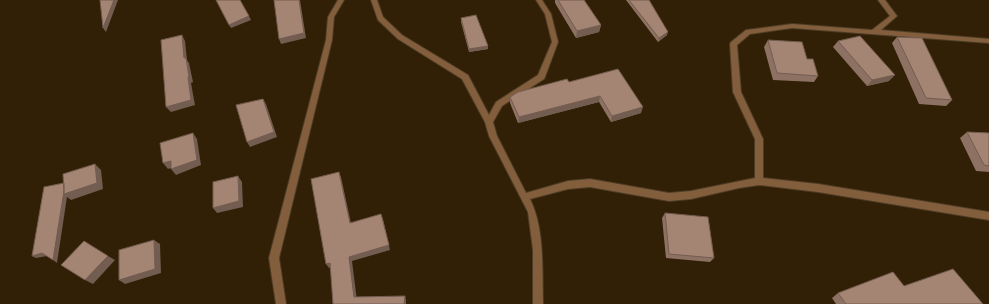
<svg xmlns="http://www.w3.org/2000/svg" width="989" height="304" font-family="'Varela Round',sans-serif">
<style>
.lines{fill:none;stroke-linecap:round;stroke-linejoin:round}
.minor-casing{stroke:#4d3c25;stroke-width:2}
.minor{fill:#825e3c;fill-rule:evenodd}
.wall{fill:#8d7263}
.shaded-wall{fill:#735c50}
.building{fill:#a48473;stroke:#735c50}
</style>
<rect width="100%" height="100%" fill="#311f06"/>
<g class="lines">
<g class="minor-casing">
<path id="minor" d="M338,0h6l-10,17 -2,23 -53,218 7,46h-10l-7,-46 57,-218 2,-23z
M371,0h6l6,17 19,18 66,40 21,40 7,-13 42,-27 14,-33 -7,-28 -9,-14h6l9,14 7,28 -13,35 -1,2 -42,27 -9,16 4,14 29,57 42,-12 22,-2 79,14 22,-2 64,-13v-39l-22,-47 -3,-48 1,-2 15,-12 46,-6 80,6 18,-14 -12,-16h7l12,16 -16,14 108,9v4l-197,-15 -42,6 -13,11 4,47 22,47v39l55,6 171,28v8l-171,-28 -59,-7 -20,3 -48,11 -22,2 -79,-14 -22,2 -38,10c15,30 12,72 13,105h-10v-54l-5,-38 -39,-76 -4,-14 -23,-43 -64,-40 -20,-19z"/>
</g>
<use href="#minor" class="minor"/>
</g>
<path class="wall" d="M555,0h29l17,25 -2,7 -23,6 -21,-35z
M626,0h23l18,35 -9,7z
M461,18l27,28v3l-19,3 -8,-30z
M897,37l55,63 -6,6 -27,-2 -27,-61z
M768,40l39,19 11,17 -4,6 -41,-2 -9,-33z
M838,41l51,40 -22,5 -34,-39z
M569,82l72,31 -30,9 -12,-20 -81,21 -8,-20v-6z
M967,132l22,1v39l-13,-1 -16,-33z
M665,213l49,45 -4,4 -44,-4 -4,-40z
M904,286l79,18h-147l-4,-6 6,-5z"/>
<path class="shaded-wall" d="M114,0h4l-12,32 -3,-4z
M299,0h1l6,38 -25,6 -2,-5z
M249,16l2,4 -20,8 -2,-3z
M601,25l-2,7 -23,6 1,-7z
M668,32l-1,3 -9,7 1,-4z
M182,35l3,6 2,19 2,3 4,19 -2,1 4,22 -24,7 -5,-5 18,-49z
M488,46v3l-19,3v-3z
M895,75l-6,6 -22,5 5,-6z
M600,96l-1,6 -81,21 1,-6z
M263,99l3,5 11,33 -27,10 -3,-5z
M643,107l-2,6 -30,9 1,-6z
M193,133l4,6 4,26 -25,10 -5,-6z
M171,161l5,5 -8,3 -5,-6z
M95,164l6,6 2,19 -32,11 -4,-3 -10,66 -4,-3 12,-78z
M339,172l2,5 11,51 -2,-5z
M238,176l4,6 1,25 -26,6 -4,-5z
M381,214l2,5 7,31 -38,11 5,40 -3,-4 -5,-40z
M154,240l6,4 1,29 -36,11 -6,-4z
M42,253l5,3 -11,2 -4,-2z
M108,256l7,4 -22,24 -8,-4z
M330,263l3,4 -4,1 -3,-4z
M405,296l1,4v4h-2z"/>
<path class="building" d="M100,0h14l-11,28z
M216,0h24l9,16 -20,9z
M274,0h25l5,33 -25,6z
M558,0h26l17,25 -24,6z
M629,0h20l19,32 -9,6z
M476,15l12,31 -19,3 -8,-31z
M182,35l2,23h2l3,19h-1l3,23 -25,7 -5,-67z
M860,36l35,39 -23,5 -34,-39z
M897,37l25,1 30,62 -26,-2z
M768,40l34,2 5,17h6l5,17 -41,-3z
M618,69l25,38 -31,9 -12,-20 -81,21 -9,-20 8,-5 49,-13 2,3z
M263,99l11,33 -27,10 -11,-37z
M967,132l22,1v33l-5,-1z
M193,133l4,27 -26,9v-8l-8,2 -3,-20z
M95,164l2,19 -33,11 -1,-20z
M339,172l11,51 31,-9 8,31 -40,12 5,40 51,-1 -1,8h-71l-3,-41 -4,1 -15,-85z
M238,176l1,25 -26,7v-26z
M64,183v8l-11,69 -11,-7 -10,3 12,-69z
M665,213l43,4 6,41 -45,-4z
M154,240l1,29 -36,11v-30z
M84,241l24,15 -23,24 -24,-15z
M953,269l30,35h-137l-8,-11 55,-21 11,14z"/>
</svg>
